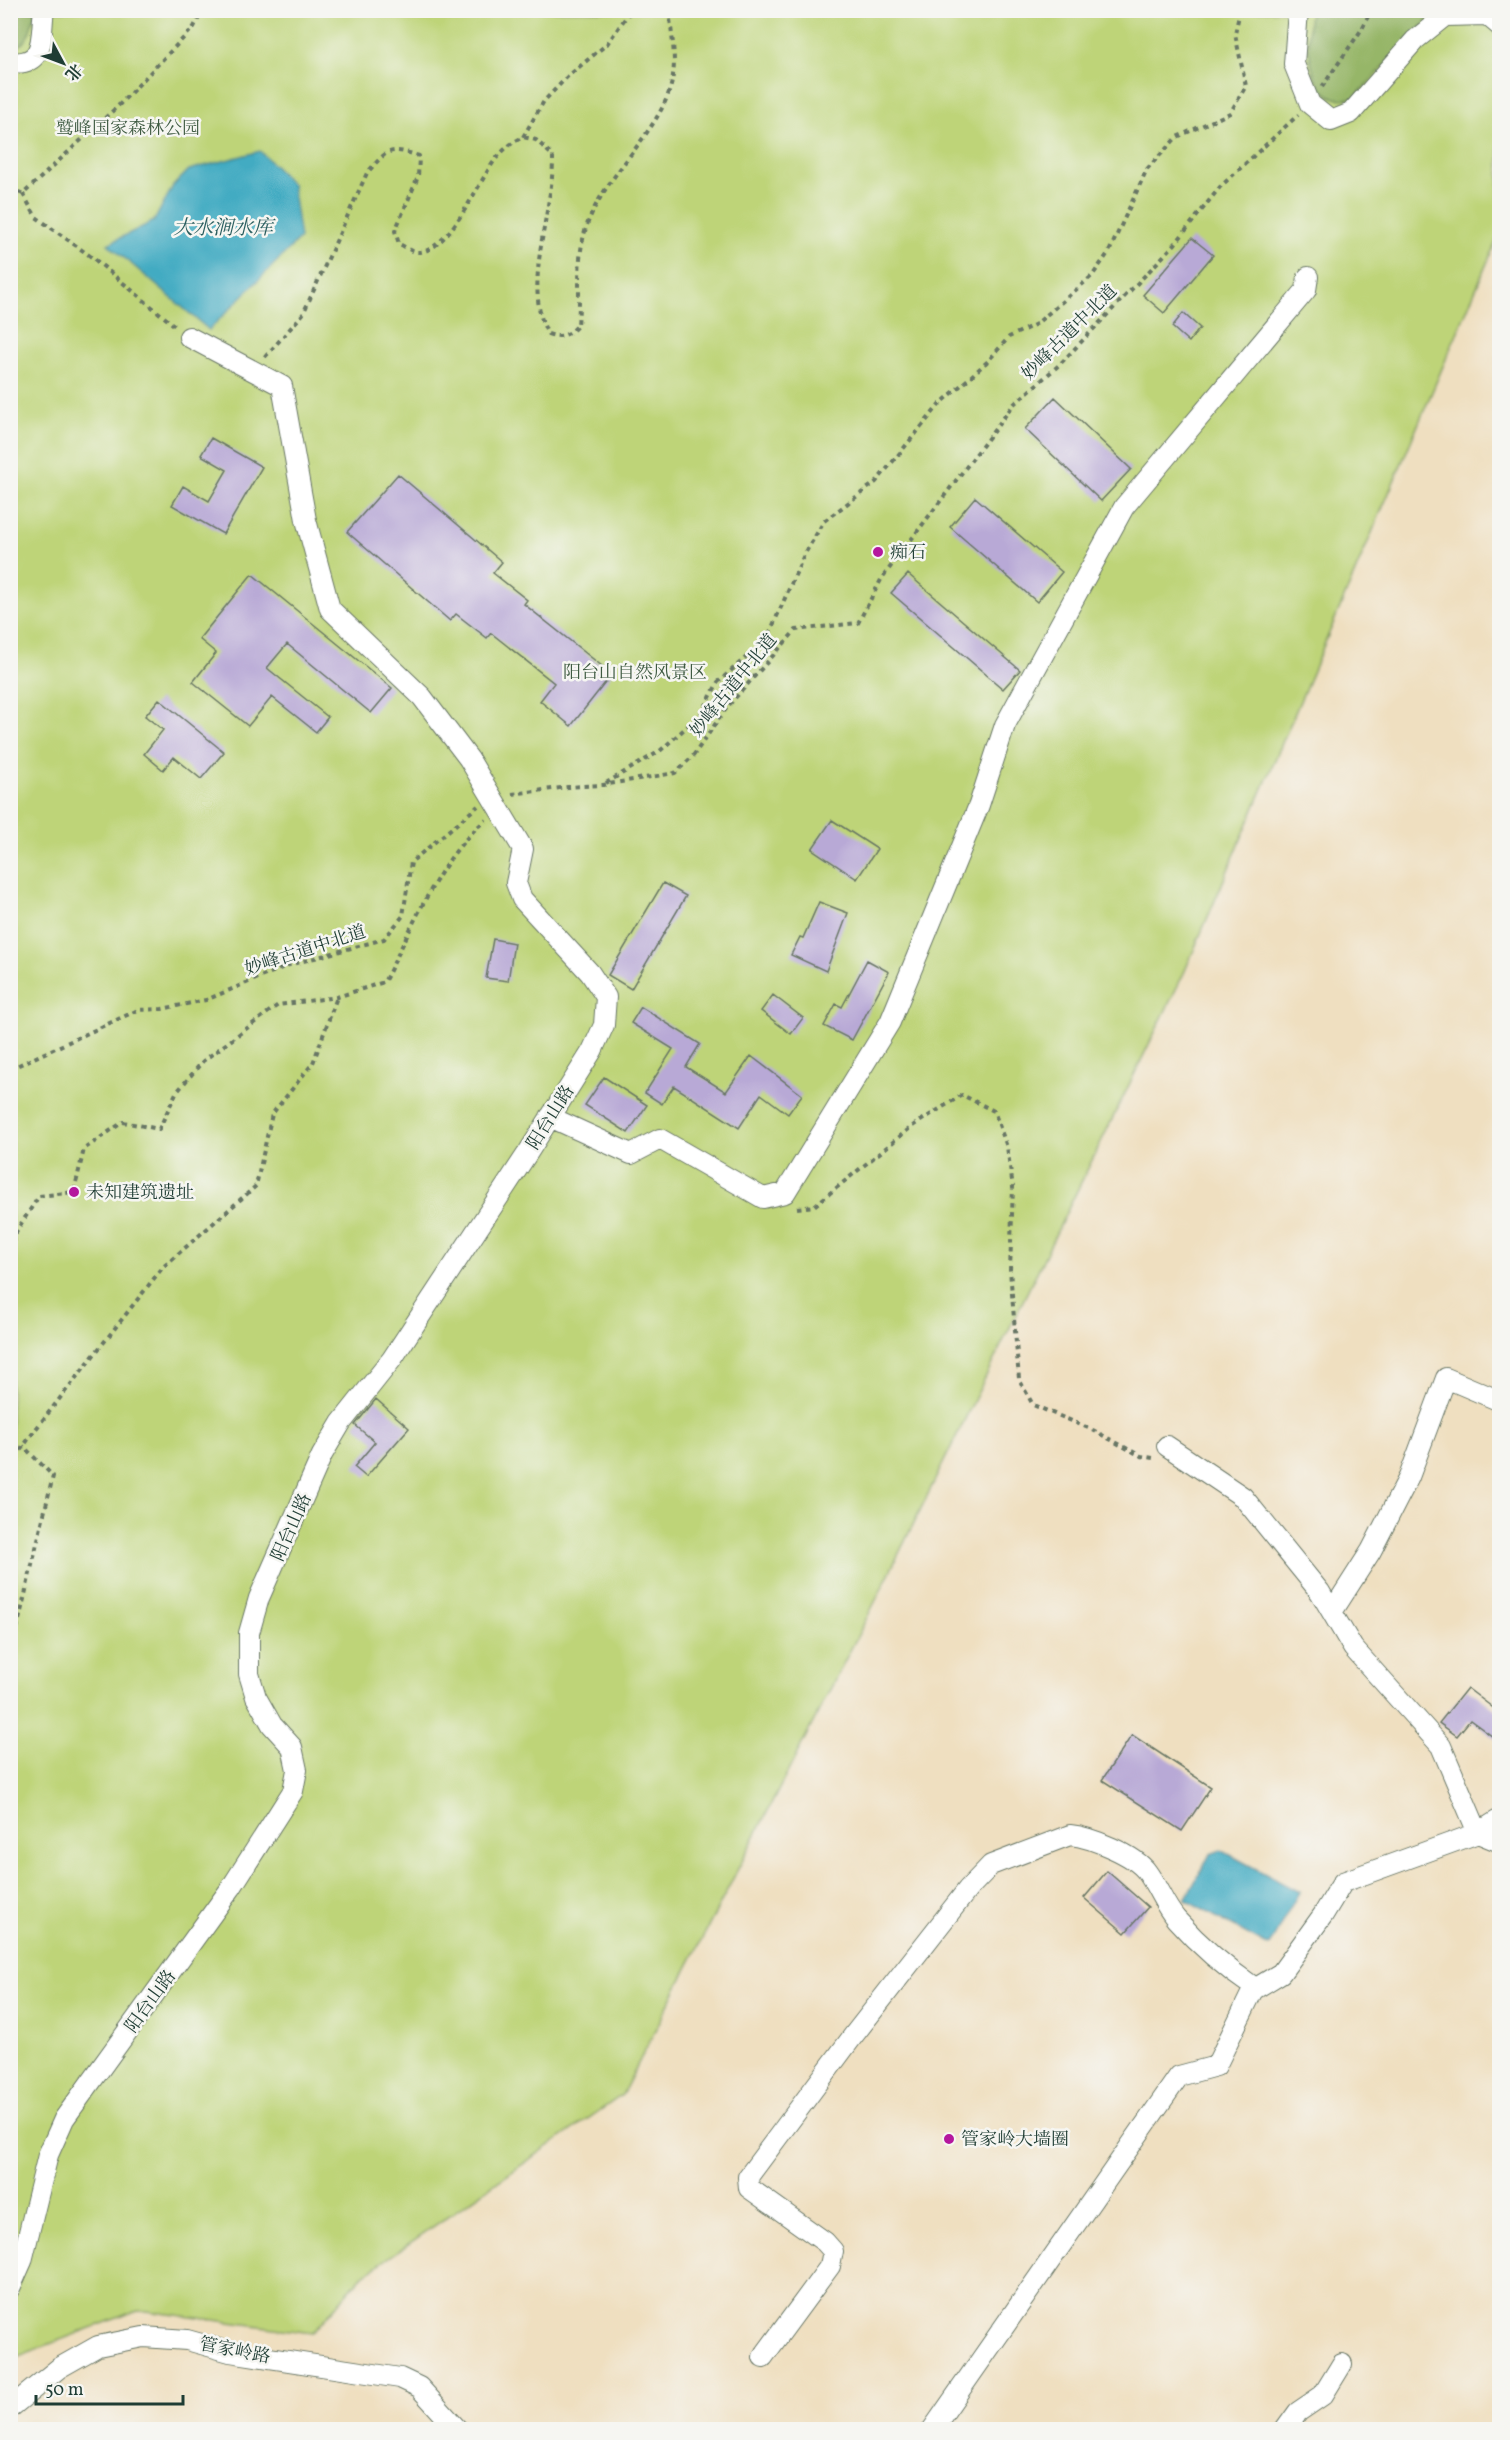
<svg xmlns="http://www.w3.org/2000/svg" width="1510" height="2440" font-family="Vollkorn,'Noto Serif SC',serif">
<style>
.green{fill:#bed478;stroke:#6e8856;stroke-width:1.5}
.forest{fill:#96b668;stroke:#5a7a4e;stroke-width:1.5}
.water{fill:#42abc2;stroke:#30747b;stroke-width:1.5}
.building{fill:#b8a9d6}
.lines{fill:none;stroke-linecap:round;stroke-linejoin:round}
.minor-casing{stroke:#687665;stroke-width:22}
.path{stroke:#687665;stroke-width:4;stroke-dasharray:4.5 4.5;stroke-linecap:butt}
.minor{stroke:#fff;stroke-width:20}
.poi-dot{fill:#b5179e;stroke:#f6f6f2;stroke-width:2}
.labels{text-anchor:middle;stroke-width:5;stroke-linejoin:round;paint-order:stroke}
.park-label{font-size:18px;fill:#3f5b42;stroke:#f6f6f2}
.street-label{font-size:18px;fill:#1f3d34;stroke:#f6f6f2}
.poi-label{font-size:18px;fill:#1f3d34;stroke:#f6f6f2;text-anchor:start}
.water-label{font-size:20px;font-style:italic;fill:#2a5e5f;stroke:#f6f6f2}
</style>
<rect width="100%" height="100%" fill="#f6f6f2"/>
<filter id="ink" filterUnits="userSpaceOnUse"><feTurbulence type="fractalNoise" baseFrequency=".0167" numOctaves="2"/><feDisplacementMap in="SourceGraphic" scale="12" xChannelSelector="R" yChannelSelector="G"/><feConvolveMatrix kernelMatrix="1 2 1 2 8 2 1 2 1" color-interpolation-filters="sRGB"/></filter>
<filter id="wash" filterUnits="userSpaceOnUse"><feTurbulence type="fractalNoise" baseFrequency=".008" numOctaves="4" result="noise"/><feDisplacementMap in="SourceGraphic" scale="24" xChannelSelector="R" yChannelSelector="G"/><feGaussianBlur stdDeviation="1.35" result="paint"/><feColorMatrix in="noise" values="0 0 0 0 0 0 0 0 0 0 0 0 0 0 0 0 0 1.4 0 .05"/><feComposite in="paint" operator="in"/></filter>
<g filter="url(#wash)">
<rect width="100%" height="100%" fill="#efdfc0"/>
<path class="green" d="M11,11h1488v224l-315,738 -307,625 -255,497 -261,182 -49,56 -174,-23 -127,49z"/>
<path class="forest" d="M11,11h25c-6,17 -6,33 -25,39z
M1310,11h127l-83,87c-6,0 -14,2 -19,0 -29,-10 -28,-63 -25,-87z"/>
<path class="water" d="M260,151l32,33 8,54 -91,92 -101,-86 46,-23 19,-35 16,-16z
M1221,1850l78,42 -30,54 -84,-46 25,-46z"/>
<g id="blocks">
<path class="building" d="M1192,238l21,17 -49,58 -21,-18z
M1183,313l17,15 -11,14 -17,-15z
M1055,397l76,72 -30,32 -76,-72z
M211,438l51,29 -39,67 -51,-29 11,-19 26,15 18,-31 -26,-15z
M398,474l104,88 -9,11 34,27 -3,4 88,70 -41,52 -31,-25 14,-18 -63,-50 -4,5 -31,-24 -6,7 -103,-89z
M975,497l87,75 -25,30 -87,-75z
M252,574l140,114 -21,25 -84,-69 -20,24 61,49 -12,15 -44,-35 -24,29 -55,-44 23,-29 -17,-14z
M908,574l112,96 -17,19 -112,-96z
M159,699l65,53 -23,27 -27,-22 -11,13 -19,-16 19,-24 -18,-14z
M832,820l45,29 -20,30 -45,-30z
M663,883l23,13 -55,93 -23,-14z
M819,902l29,11 -22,58 -35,-16 9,-18 3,1z
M493,939l21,4 -6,38 -22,-3z
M867,960l22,12 -37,68 -28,-14 12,-22 6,3z
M773,995l30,23 -12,16 -30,-23z
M641,1007l59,37 -14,23 40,25 25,-36 51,39 -14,19 -27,-20 -22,34 -65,-42 -12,18 -17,-11 28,-44 -42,-26z
M604,1077l43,28 -19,28 -43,-28z
M376,1399l33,29 -43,49 -12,-10 21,-25 -20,-17z
M1467,1688l33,25v29l-30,-22 -13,16 -18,-13z
M1132,1735l79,52 -29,44 -80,-51z
M1107,1871l41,36 -23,26 -41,-35z"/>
</g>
</g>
<g filter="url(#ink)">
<use href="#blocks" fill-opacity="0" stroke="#687665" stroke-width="1.5"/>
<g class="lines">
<g class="minor-casing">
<path id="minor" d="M1298,10l-4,54 16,40 21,17 20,-8 64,-73 30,-24 42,-1 13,11
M10,62c37,5 30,-27 34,-52
M550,1117l81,37 29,-15 103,59 22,-5 105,-171 89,-217 26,-80 119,-218 182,-217 2,-13
M1167,1446l76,51 77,95 33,56 88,98 37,87 22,-14
M1332,1612l39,-61 38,-74 37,-99 54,23
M10,2288l12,-27 26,-106 16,-36 167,-231 62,-97 4,-21 -5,-23 -20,-22 -16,-28 -7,-23v-41l10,-35 63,-143 19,-32 51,-64 137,-208 63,-100 12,-26 2,-28 -16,-24 -68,-74 -6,-16 7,-34 -54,-90 -47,-62 -92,-88 -24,-89 -24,-134 -93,-49
M763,2357l67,-91 3,-15 -8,-9 -76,-54 -1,-11 105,-141 115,-147 23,-24 79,-30c21,2 65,20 77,37 11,15 17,33 29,47 23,26 51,50 79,69
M10,2408l49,-40 39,-22 45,-9 44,3 43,12 170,26 19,9 39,43
M932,2430l247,-354 37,-10 37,-76 28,-17 42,-58 20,-33 135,-49 22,9
M1285,2430l13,-18 25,-17 19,-31"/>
</g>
<path class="path" d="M1322,87l40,-58 9,-19
M523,137l21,-36 24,-25 39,-32 24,-34
M10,188l13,6 97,-90 74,-77 9,-17
M23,194l13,23 57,41 82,68
M265,357l38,-43 64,-141c20,-23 22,-27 52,-17l-1,21 -23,54 4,13c5,2 12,7 17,8 32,3 62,-70 79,-92 8,-10 16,-17 28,-23l13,3 17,16c1,55 -32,129 -5,178 13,4 20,2 30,-9 3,-36 -3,-65 9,-100 18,-52 80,-99 86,-150 3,-20 -2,-44 -4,-65
M606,783l54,-32 42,-38 16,-31 49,-43 36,-82 21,-36 52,-39 64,-78 48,-43 21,-24 27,-13 56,-48 17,-24 38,-83 30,-32 53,-24 16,-27 -11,-52 5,-24
M512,794l56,-7 35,-2 72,-12 18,-17 35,-50 68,-76 62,-7 24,-45 132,-174 45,-39 116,-121 45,-57 78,-72
M10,1069l128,-59 24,-1 44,-9 83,-35 95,-26 19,-23 8,-54 67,-56
M797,1208l17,-2 100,-81 48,-30 32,16 13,36 6,40 -3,83 9,109 14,26 58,24 50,27 12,2
M10,1251l7,-21 22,-34 35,-4 10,-43 39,-27 36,7 17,-36 27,-32 75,-56 59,-8 47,-15c28,-53 55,-125 102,-162
M10,1465l25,-35 128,-163 93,-81 16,-72 41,-51 24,-66
M10,1673l5,-36 38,-161 -30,-30"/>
<use href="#minor" class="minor"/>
</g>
</g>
<g class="poi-dot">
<circle cx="878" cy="552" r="6"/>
<circle cx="74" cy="1192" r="6"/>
<circle cx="949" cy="2139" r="6"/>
</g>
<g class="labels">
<g class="park-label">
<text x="128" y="134">鹫峰国家森林公园</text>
<text x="635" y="678">阳台山自然风景区</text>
</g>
<g class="street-label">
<text transform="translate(1069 332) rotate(-45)" y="6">妙峰古道中北道</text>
<text transform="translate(733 685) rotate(-51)" y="6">妙峰古道中北道</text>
<text transform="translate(305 950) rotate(-18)" y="6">妙峰古道中北道</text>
<text transform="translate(550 1117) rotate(-58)" y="6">阳台山路</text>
<text transform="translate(291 1527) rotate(-66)" y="6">阳台山路</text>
<text transform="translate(150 2001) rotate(-54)" y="6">阳台山路</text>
<text transform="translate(235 2350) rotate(11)" y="6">管家岭路</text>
</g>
<g class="poi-label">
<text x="890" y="558">痴石</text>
<text x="86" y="1198">未知建筑遗址</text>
<text x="961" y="2145">管家岭大墙圈</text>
</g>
<g class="water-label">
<text x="223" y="234">大水涧水库</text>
</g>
</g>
<rect width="1510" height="2440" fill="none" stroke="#f6f6f2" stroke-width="36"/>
<g transform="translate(63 63) rotate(131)" stroke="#f6f6f2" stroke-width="4.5" paint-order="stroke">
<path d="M0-4.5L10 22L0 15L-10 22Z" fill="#1f3d34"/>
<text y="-9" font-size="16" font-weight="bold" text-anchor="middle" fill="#1f3d34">北</text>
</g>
<path d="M36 2395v9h147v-9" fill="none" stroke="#1f3d34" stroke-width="3"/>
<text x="45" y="2395" font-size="18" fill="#1f3d34" stroke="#f6f6f2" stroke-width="4.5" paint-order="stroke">50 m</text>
</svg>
